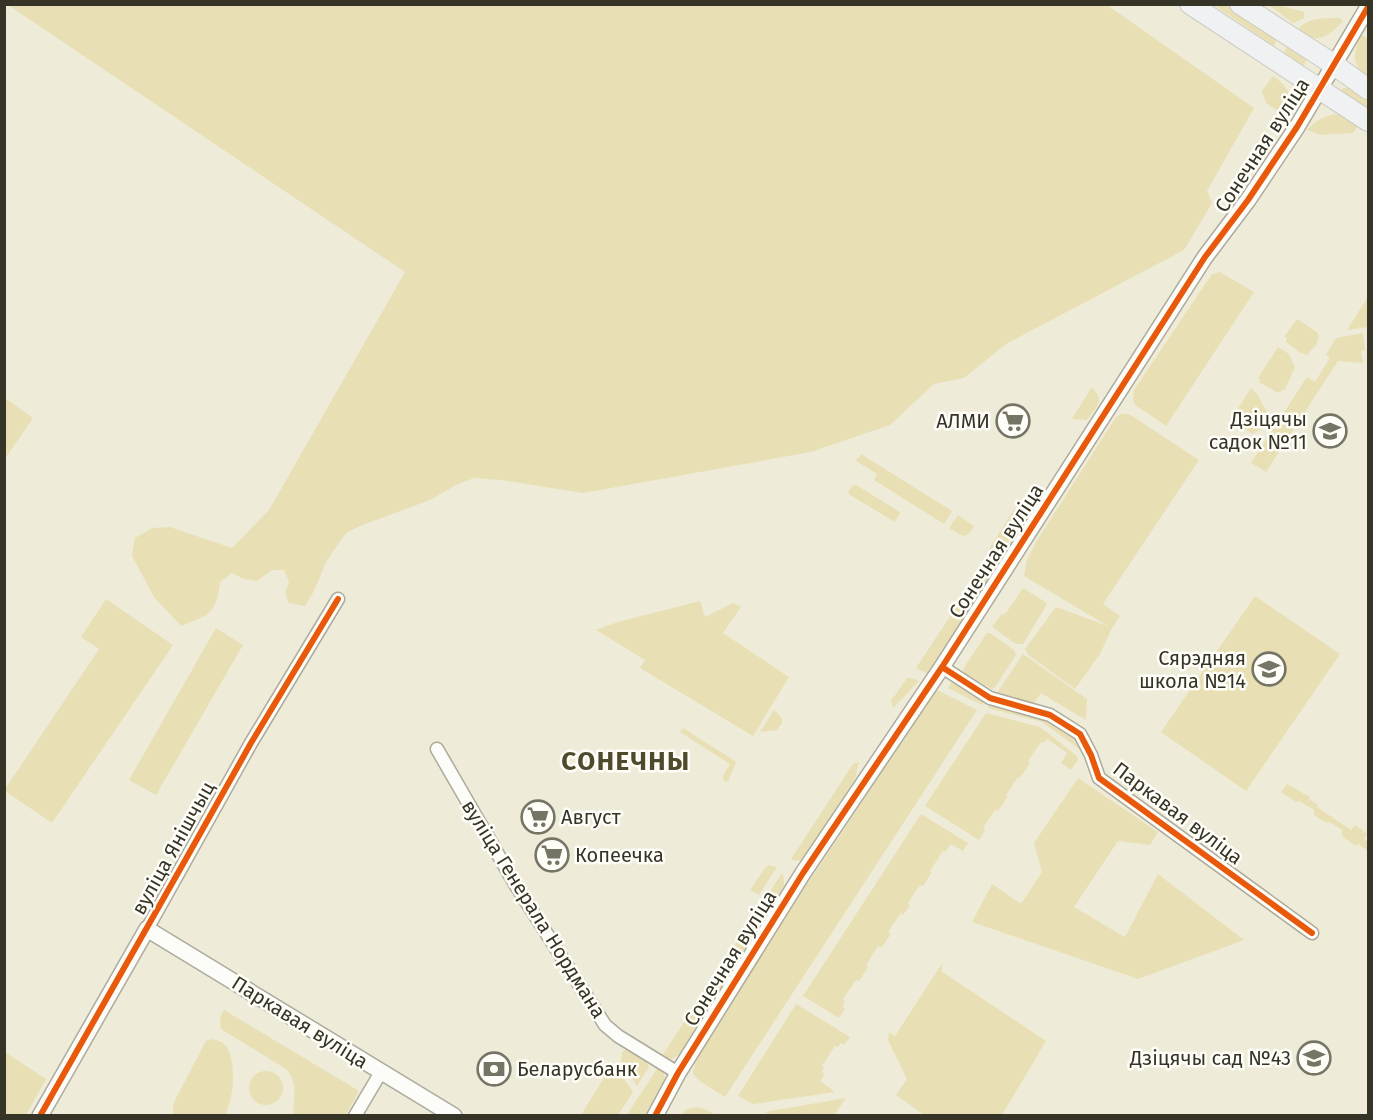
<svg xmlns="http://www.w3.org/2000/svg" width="1373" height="1120" font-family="'Fira Sans',sans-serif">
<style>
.green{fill:#e8e0b4}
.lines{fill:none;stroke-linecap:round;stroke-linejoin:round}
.minor-casing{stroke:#adab9d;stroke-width:15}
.tertiary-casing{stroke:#adab9d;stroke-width:18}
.primary-casing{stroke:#cdcbc1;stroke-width:22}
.minor{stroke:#fcfcf9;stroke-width:12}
.tertiary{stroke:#fcfcf9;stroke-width:15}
.primary{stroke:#eff1f2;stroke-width:20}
.cycleway-casing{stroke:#fefdf7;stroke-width:10}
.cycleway{stroke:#e8590c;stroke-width:6}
.labels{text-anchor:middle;stroke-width:5;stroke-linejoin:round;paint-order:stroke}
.street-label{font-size:20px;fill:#363427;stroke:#fefdf7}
.poi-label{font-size:20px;fill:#363427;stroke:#fefdf7;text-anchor:end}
.district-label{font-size:26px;font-weight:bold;letter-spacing:1.5px;fill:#504a2d;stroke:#fefdf7}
</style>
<rect width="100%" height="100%" fill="#eeebd8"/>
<path class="green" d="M8,5h1099l147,103 -47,83 5,12 -28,47 -178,94 -42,34 -30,6 -44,41 -79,27 -228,41 -82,-13 -27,-2 -18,7 -26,15 -70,26 -14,7 -20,29 -12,29 -9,15 -16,-3 -4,-10 4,-11 -5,-12h-12l-15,11 -13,-2 -12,-6 -12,9c-4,33 -11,33 -39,44l-27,-29 -22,-41 3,-18 17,-10 18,-1 62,21 37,-38 136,-238z
M1214,5h13l50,34 -3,7z
M1269,5h8l27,7v6l-11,5z
M1327,18h13l3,3c-15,17 -26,23 -47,11 8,-11 18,-13 31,-14z
M1361,34l7,5v40c-17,-12 -15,-28 -7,-45z
M1287,47h2l18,12 -3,6 -2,1 -18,-12v-2z
M1273,76c16,12 22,20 14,41l-21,-14 -4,-12z
M1343,88h7l18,11v12l-26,-14 -1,-6z
M1334,114l9,2 15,10 -5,7 -32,2 -14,-5c8,-9 16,-13 27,-16z
M1220,272l34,20 -88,134 -32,-22 -1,-7 1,-7 78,-116z
M1368,297v30l-21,3z
M1297,319l20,13 2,4 -3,9 -9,10 -6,-2 -15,-11 1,-3 -3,-2z
M1363,333l2,17 -4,1 2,12 -25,-2 -72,111 -15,-9 56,-86 8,5 15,-24 -4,-3 10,-17z
M1278,347l11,7 6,13 -10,22 -7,4 -19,-11 1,-2 -2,-2z
M1092,387c13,15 5,19 -5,33l-15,-1z
M1251,388c6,5 9,10 12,17 1,1 5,8 5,9 1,8 -9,17 -15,20l-20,-12 2,-2 -3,-2z
M5,398l28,20 -26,38 -3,-2z
M1122,414h7l70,46 -96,144 17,12 -8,12 -12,26 -25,35 -48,-35 -2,-5 31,-42 52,19 -84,-50 3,-16 9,-18 80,-125z
M861,454l91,57 -8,13 -70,-44 3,-6 -21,-13z
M853,485h3l44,27v1l-5,9 -45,-27 -2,-3z
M1015,508l4,16 -3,7 -10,14 -5,3 -12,1z
M958,515l16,11c-9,15 -12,10 -25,2z
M984,565l5,2 2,11 -63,96 -12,-6z
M1023,588l24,15 -1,3 -23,38h-7l-24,-17 9,-12 5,-2z
M1255,596l85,58 -94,137 -85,-59z
M106,599l67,46 -121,178 -47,-32v-2l94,-140 -18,-12z
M700,601l5,16 28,-14 8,4 -18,26 66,44 -36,59 -113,-68 5,-8 -49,-30 22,-8z
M216,628l27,17 -87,150 -27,-15z
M987,633h3l24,17 2,5 -21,32 -3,2 -28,-16 -1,-4z
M1023,654l64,45 -1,21 -45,-27 -6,9 -5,2 -35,-8z
M907,678h4l8,3 -26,27 -2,-7z
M953,680l32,20 -3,5 -34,-17z
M935,689l42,21 -252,387 -24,-15 -8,-8 3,-14 73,-120 74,-109z
M991,703l57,16 28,19 10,16 -44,-32 -54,-14z
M774,710l8,8v5l-5,7 -17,2z
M986,713l54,14 36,28 2,5 -7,10 -10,-7 6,-10 -20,-14 -3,4 -3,-1 -13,19 2,2 -10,15 -2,-1 -12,18 2,1 -10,15 -3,-1 -12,18 2,2 -6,10 -54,-34z
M683,728l52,33 1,2 -8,18 -2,1 -3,-2v-4l7,-12 -50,-32z
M859,762l-4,17 -52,80 -6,2 -6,-2 62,-95z
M1078,778l80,54 -8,13 -32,-4 -44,66 51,30 33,-63 86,66 -106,39 -166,-57 20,-38 29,20 21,-32 -8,-29z
M1287,784l23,13 -1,2 9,6 -1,2 34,23 4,-5 12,9 -3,5 4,3v9l-10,-7 -2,2 -14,-10v-6l-12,-8 -3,1 -13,-8v-5l-15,-9 -3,1 -15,-10z
M921,814l47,29 -5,8 -12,-7 -6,8 -2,-1 -13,20 2,1 -9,14 -3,-1 -12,18 2,3 -7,9 -2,-2 -13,19 3,2 -10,14 -3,-2 -12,19 2,2 -9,14 -3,-1 -13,19 2,2 -3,6 3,2 -6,9 -36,-22z
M769,865l8,2 -18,28 -9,-5 15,-22z
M782,873l2,6v7l-105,169 -11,6 -8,-2z
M943,962l-2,9 105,70 -44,74h-78l-28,-20 11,-16 -19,-39 1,-8 6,4z
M796,1004l54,33 -6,8 -3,-2 -3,4 -3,-1 -13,20 2,2 -2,4 3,2 -5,7 15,11 -82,12 -15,-8z
M224,1010l135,81 -13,24h-53c1,-16 5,-34 -7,-46l-65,-40 -1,-11z
M212,1039c4,1 10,2 13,6 12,14 9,52 1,67l3,3h-56v-9l3,-8 30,-57z
M627,1049l20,13 2,5 -12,19 -16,-25 1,-9z
M5,1052l41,27 -20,36h-21z
M613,1063l20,29 -15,23h-37z
M659,1066l4,3 2,11 -1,5 -18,30 -20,1z
M249 1088a17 17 0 1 1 34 0a17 17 0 1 1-34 0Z
M846,1098l-12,17h-63l-7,-3z
M697,1107l8,2 9,5v1h-32l3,-5z"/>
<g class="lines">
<g class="minor-casing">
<path id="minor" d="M942,667l48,31 60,17 30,19 11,21 8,23 213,155
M437,749l78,135 90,141 13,11 60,37
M147,929l104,-186 87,-144
M355,1116l26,-44"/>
</g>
<g class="tertiary-casing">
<path id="tertiary" d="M40,1116l107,-187 307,187
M655,1116l23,-43 125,-200 139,-206 263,-410 43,-57 49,-73 71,-120"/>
</g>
<g class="primary-casing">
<path id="primary" d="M1190,4l178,117
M1240,4l93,60 35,25"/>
</g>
<use href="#minor" class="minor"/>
<use href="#tertiary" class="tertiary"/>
<use href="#primary" class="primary"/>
<g class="cycleway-casing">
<path id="cycleway" d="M942,667l48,31 60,17 30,19 11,21 8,23 213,155
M40,1116l147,-259 64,-114 87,-144
M655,1116l23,-43 125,-200 139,-206 263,-410 43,-57 49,-73 71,-120"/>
</g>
<use href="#cycleway" class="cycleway"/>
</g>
<defs>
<g id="supermarket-ring" transform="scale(1.725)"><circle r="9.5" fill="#fefdf7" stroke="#767465" stroke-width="1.5"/><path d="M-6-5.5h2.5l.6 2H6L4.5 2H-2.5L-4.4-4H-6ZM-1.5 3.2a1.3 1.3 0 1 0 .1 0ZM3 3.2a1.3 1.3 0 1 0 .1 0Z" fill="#767465"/></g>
<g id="school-ring" transform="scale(1.725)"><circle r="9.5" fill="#fefdf7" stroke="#767465" stroke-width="1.5"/><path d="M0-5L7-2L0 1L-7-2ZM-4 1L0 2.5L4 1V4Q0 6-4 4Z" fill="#767465"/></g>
<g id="bank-ring" transform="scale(1.725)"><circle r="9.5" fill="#fefdf7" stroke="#767465" stroke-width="1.5"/><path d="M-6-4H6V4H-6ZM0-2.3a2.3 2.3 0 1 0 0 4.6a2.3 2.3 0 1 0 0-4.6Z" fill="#767465"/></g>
</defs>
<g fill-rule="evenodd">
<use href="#supermarket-ring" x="1013" y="421"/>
<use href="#school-ring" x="1330" y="431"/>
<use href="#school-ring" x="1269" y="669"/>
<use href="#supermarket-ring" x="538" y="817"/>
<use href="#supermarket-ring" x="552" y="855"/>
<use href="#school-ring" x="1314" y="1058"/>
<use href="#bank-ring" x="494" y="1069"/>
</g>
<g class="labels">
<g class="street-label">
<text transform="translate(1262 145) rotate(-57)" y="7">Сонечная вуліца</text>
<text transform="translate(996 551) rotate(-57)" y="7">Сонечная вуліца</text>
<text transform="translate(1178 813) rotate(37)" y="7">Паркавая вуліца</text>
<text transform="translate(173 848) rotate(-61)" y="7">вуліца Янішчыц</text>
<text transform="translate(534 909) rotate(58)" y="7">вуліца Генерала Нордмана</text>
<text transform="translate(730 958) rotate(-58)" y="7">Сонечная вуліца</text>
<text transform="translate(300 1022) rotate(32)" y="7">Паркавая вуліца</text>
</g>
<g class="poi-label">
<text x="1307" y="426">Дзіцячы<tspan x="1307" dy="23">садок №11</tspan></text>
<text x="990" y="428">АЛМИ</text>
<text x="1246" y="665">Сярэдняя<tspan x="1246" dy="23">школа №14</tspan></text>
<text x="561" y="824" text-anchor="start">Август</text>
<text x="575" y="862" text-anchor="start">Копеечка</text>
<text x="1291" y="1065">Дзіцячы сад №43</text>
<text x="517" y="1076" text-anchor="start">Беларусбанк</text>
</g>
<g class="district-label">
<text x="626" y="770">СОНЕЧНЫ</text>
</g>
</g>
<rect width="1373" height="1120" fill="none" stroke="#363427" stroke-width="12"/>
</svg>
